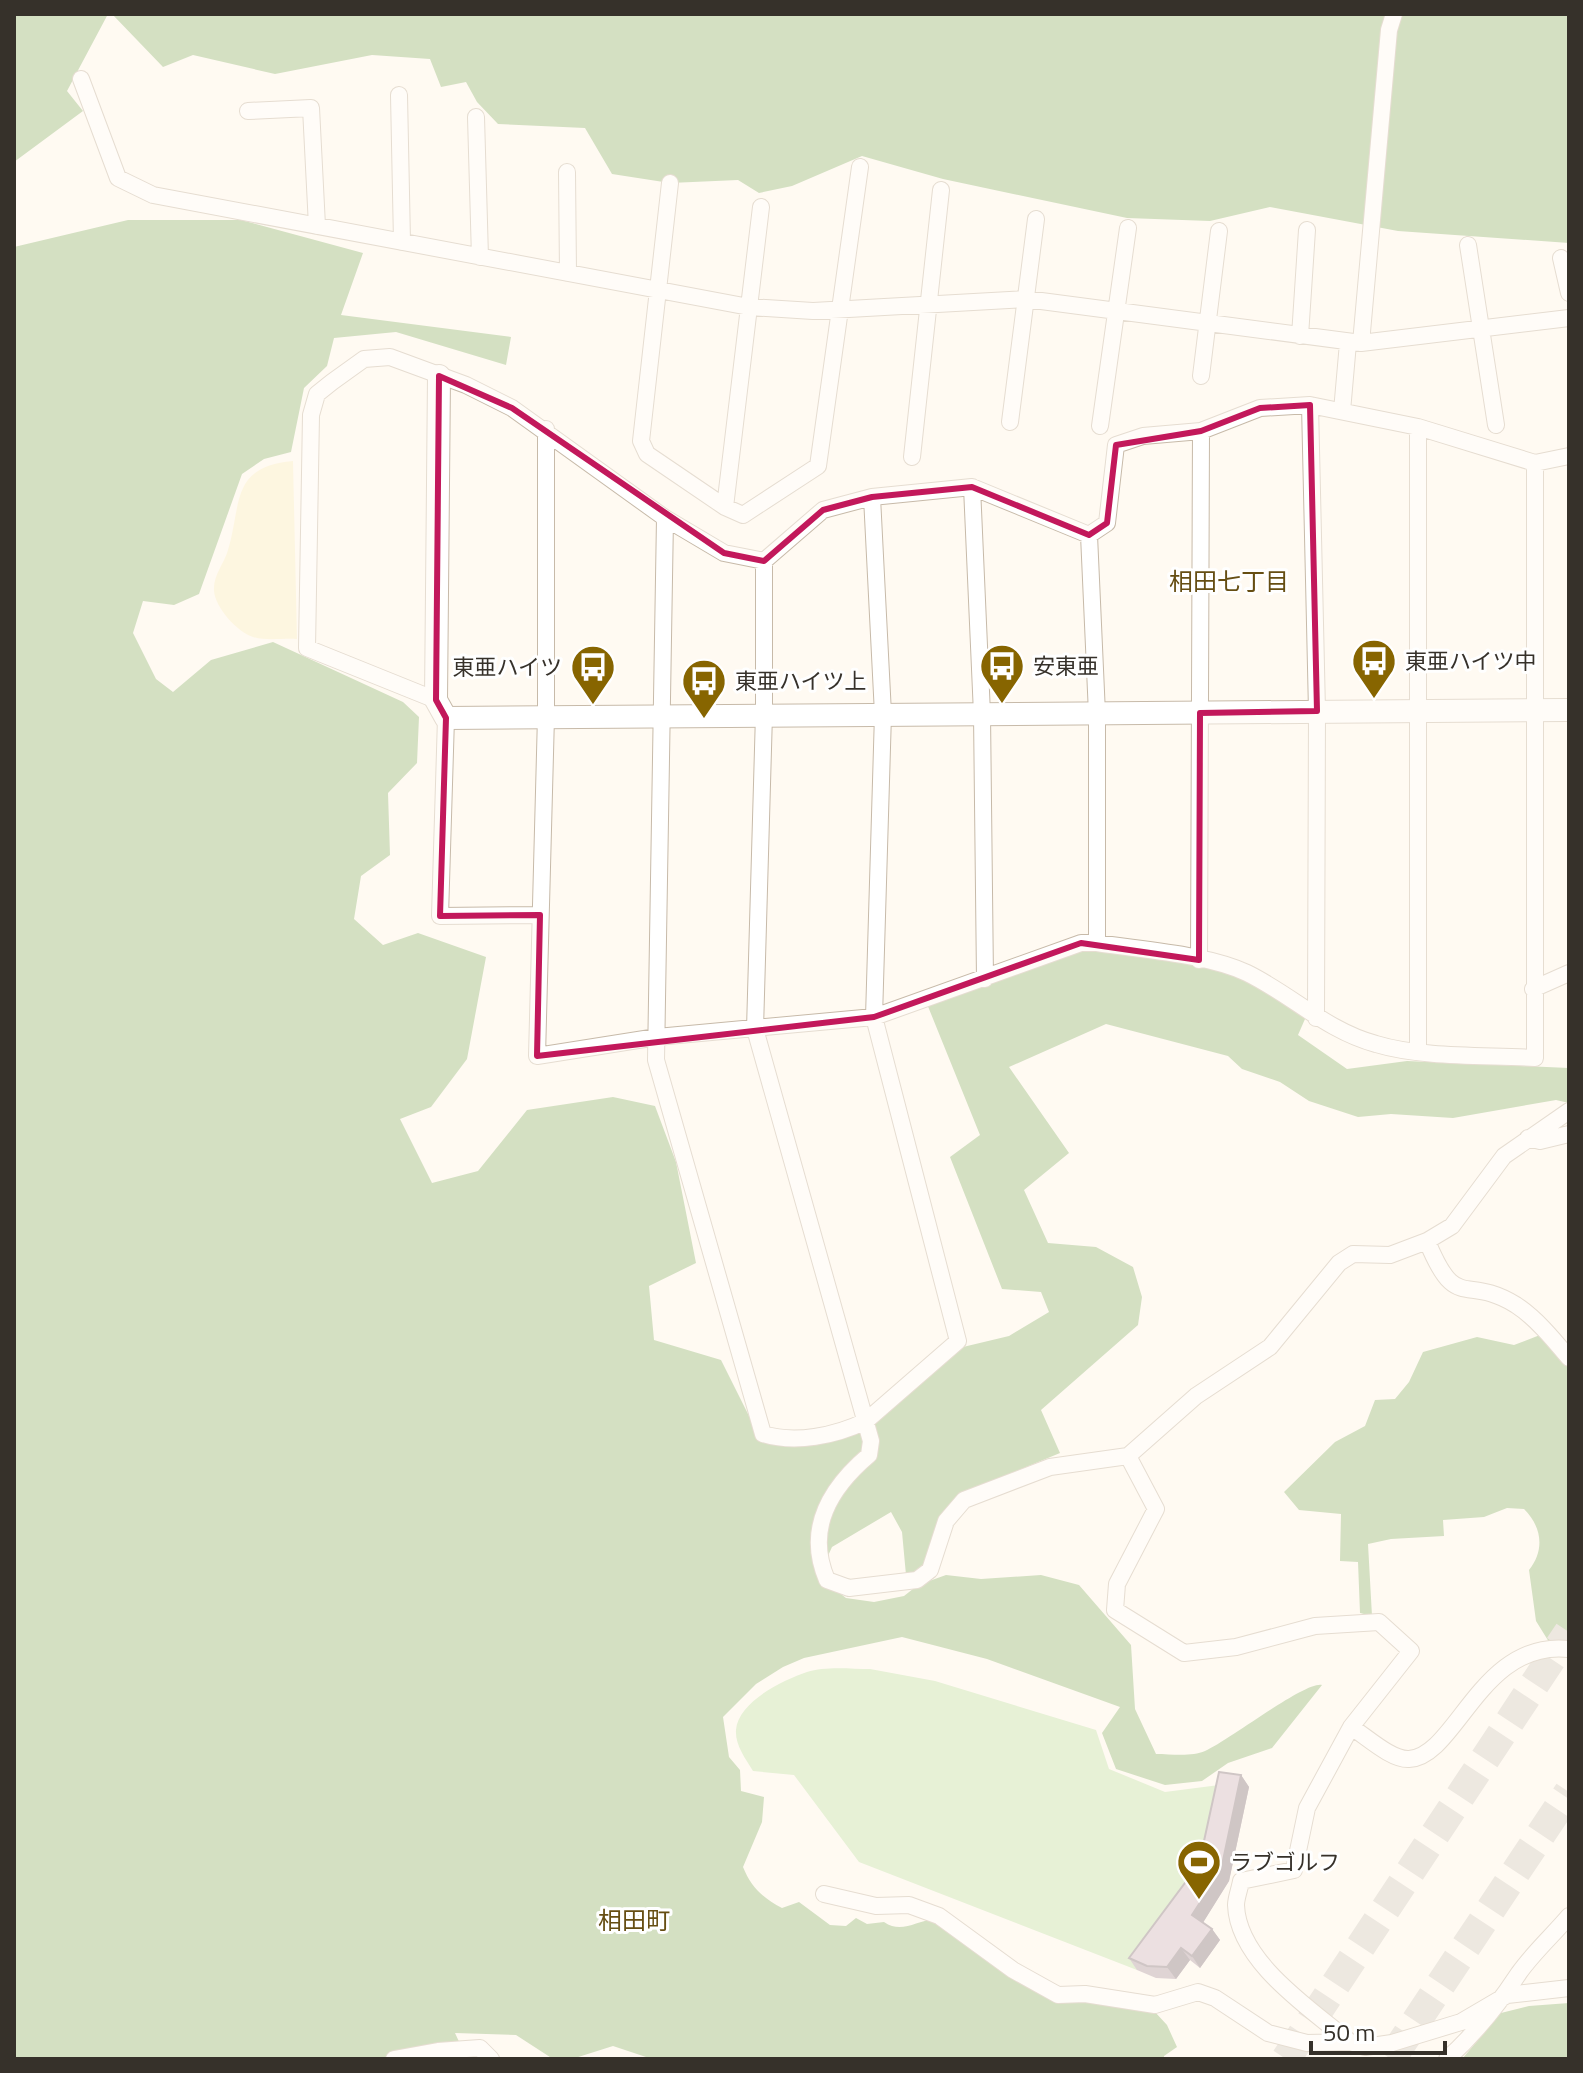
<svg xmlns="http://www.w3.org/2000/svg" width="1583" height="2073" font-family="'Titillium Web','Noto Sans JP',sans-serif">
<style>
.green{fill:#c9e6b4}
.forest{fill:#a0c188}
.sand{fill:#fbf1cb}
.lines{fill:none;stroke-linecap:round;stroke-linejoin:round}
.motorway-tunnel{stroke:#d7d2ca;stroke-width:30;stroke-dasharray:30 15;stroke-linecap:butt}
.minor-casing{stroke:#c7baa9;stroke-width:18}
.tertiary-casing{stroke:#c7baa9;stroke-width:24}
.minor{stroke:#fff;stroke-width:16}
.tertiary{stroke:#fff;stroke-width:22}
.wall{fill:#b8a6af}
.shaded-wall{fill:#96878f}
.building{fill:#d6c1cc;stroke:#96878f;stroke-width:2}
.marked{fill:none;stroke:#c2185b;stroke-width:6;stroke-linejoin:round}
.labels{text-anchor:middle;stroke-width:6;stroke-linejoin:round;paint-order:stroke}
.poi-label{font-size:22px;fill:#36312a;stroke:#fff;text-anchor:start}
.neighbourhood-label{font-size:24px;fill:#664e13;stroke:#fff}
</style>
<rect width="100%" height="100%" fill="#fffaf2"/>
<path class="green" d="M870,1669l65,12 161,49 13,39 56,23 62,-8 -20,88 -70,98 -278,-108 -65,-87 -41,-4c-8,-13 -18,-26 -17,-41 2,-28 47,-50 71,-58 18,-6 44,-3 63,-3z"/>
<path class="forest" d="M14,14h94l-41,77 16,20 -69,51z
M112,14h1457v229l-171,-12 -128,-24 -60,14 -83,-3 -184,-39 -81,-23 -70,30 -33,7 -21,-13 -68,3 -58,-9 -27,-46 -87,-4 -21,-22 -11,-20 -25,5 -11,-28 -58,-4 -97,19 -82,-19 -30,12z
M128,220h113l122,33 -22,62 170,22 -5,28 -110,-33 -62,6 -7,28 -23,22 -13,64 -27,7 -22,15 -43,120 -25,11 -31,-4 -10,32 23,46 17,13 38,-32 62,-18 130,60 16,15 -2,46 -29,30 2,62 -29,21 -7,43 29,26 35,-12 68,24 -19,102 -36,48 -31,12 32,64 46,-12 49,-61 86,-13 42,9 21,56 20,101 -47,23 5,54 67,20 39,78 26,9 63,-11 114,-89 46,-11 40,-24 -8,-20 -39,-3 -52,-132 30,-22 -55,-136 172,-56 102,17 74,26 32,33 -7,16 49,34 60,-8 162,7v35l-13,-3 -103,18 -62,-4 -33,3 -49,-16 -29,-19 -38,-13 -14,-13 -122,-32 -97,43 60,86 -45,37 24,53 48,4 37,20 9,30 -4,28 -97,85 19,43 -97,40 -41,77 -16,5 -4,-43 -11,-20 -59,35 -5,11 5,29 14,11 28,4 30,-6 14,-11 28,-10 35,4 60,-4 38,10 52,60 4,64 21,45c15,0 36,3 49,-3 25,-11 100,-70 117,-66l-50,63 -44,15 -26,18 -37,4 -49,-16 -14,-36 18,-26 -133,-48 -85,-22 -98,21 -21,9 -27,17 -33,33 6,40 11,13 1,21 23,6 -2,25 -19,45c8,20 20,31 39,41l17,-6 31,23 16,1 10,-8 11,6 17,-2c19,13 32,-3 52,-2l149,81 70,11 12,13 10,22 -13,9v3h-512l-39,-13 -41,13h-19l-37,-24 -61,-2 12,26h-453v-1812z
M1540,1335l29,31v276h-20l-13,-21 -7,-51c16,-20 13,-43 -5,-61l-17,-1 -23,9 -41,3 1,16 -53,3 -23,5 4,72 -12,-3 -2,-51 -18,-1 1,-47 -42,-4 -15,-18 51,-50 30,-16 10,-26 20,-1 14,-17 14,-30 54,-15 37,8z
M1569,2003v56h-107l39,-46 28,-7z"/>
<path class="sand" d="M293,461l4,178c-13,-1 -31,2 -44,-2 -16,-5 -38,-30 -39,-46 -1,-16 10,-27 14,-41 14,-47 2,-83 65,-89z"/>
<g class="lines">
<path class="motorway-tunnel" d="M1286,2059l283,-427
M1391,2059l178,-267"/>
<g class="minor-casing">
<path id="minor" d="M81,79l37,99 35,17 596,112 64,4 213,-12 335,44 208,-25
M399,95l3,147
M248,111l63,-3 6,118
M476,117l4,140
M567,172l1,101
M670,183l-29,258 6,13 78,53 18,8 75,-49 42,-299
M1468,245l28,180
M1561,258l8,35
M1300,336l7,-106
M1361,343l28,-313 5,-16
M1201,376l18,-145
M1310,405l7,306 -1,307
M1342,411l6,-68
M1010,422l26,-203
M1100,426l28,-198
M1418,427v623
M546,429v287l-9,340 120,-19 217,-20 207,-74h16c44,7 110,11 150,30 45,22 80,58 129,71 46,14 110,11 159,14v-595
M912,457l29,-267
M972,487l10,227 3,265
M725,507l36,-300
M665,518l-9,542 107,374c32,10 72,2 103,-13l92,-80 -84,-324 9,-303 -11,-217
M1089,535l8,179v229
M764,561v153l-9,315 116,412 -2,14c-39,33 -64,74 -42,125l22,8 68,-8 13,-10 16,-49 18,-21 86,-33 78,-11 68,-60 74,-49 69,-84 14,-9 37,1 37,-14 25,-15 52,-70 65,-45
M436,700l-129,-52 4,-233 6,-21 15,-12 32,-23 26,-2 76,28 46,23 153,110 59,35 40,8 59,-51 49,-13 100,-10 117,48 18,-12 9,-78 27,-9 58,-5 59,-23 50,-3 108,22 117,36 34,-7
M446,718l-6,198 100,-1
M1199,960l2,-529
M1533,989l36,-16
M1528,1138l12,3 29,-7
M1427,1241c30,73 37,32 89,64 20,13 38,35 53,53
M1128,1456l28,53 -39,75 -2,26 69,43 52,-6 79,-21 64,-4 32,29 -60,76 -44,81 -13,62 -53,11c-1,7 -5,17 -5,24 2,57 75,104 114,137
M1351,1727c15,9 40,33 58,32 47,-2 72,-120 160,-110
M824,1894l52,12 33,-1 30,11 74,54 45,25 27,-1 70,11 43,-13 17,6 53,35 39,10 43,-1 15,5 27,-4 69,-21 46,-27 62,-7
M394,2059l44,-8 42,-3 11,11
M1447,2059c29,-26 51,-54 72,-86 14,-20 34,-38 50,-57"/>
</g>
<g class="tertiary-casing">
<path id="tertiary" d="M439,376l-3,324 10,18 1123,-8"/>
</g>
<use href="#minor" class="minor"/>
<use href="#tertiary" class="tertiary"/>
</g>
<path class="wall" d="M1241,1775l8,12 -20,94 -26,41 9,7 8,11 -20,28 -10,-8 -14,19 -20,-1 -19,-8 -8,-12 70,-94z"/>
<path class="shaded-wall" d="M1241,1775l8,12 -20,94 -28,45 -9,-11z
M1212,1929l8,11 -20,28 -8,-12z
M1181,1948l9,12 -14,19 -9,-12z"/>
<path class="building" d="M1219,1772l22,3 -20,95 -29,45 20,14 -20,27 -11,-8 -14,19 -20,-1 -18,-8 70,-94z"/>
<path d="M0 0H1583V2073H0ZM439,376l73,32 212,145 40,8 59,-51 49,-13 100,-10 117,48 18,-12 9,-78 85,-14 59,-23 50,-3 7,306 -117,2 -1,247 -118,-17 -207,74 -337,39 3,-141 -100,1 6,-198 -10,-18z" fill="#fffaf2" fill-opacity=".55" fill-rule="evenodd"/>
<path class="marked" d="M439,376l73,32 212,145 40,8 59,-51 49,-13 100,-10 117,48 18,-12 9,-78 85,-14 59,-23 50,-3 7,306 -117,2 -1,247 -118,-17 -207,74 -337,39 3,-141 -100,1 6,-198 -10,-18z"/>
<defs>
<g id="bus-pin" transform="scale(2.3)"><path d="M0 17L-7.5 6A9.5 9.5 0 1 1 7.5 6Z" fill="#876500" stroke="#fff"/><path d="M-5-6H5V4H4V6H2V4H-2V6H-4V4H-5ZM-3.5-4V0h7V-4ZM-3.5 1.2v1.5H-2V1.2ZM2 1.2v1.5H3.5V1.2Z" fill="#fff"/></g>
<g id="stadium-pin" transform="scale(2.3)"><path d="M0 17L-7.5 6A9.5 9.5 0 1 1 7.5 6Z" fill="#876500" stroke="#fff"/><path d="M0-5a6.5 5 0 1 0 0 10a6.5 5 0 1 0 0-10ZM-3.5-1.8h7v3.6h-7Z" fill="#fff"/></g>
</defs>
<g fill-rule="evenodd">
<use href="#bus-pin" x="1374" y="661"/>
<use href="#bus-pin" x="1002" y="666"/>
<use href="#bus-pin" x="593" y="667"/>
<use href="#bus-pin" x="704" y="681"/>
<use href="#stadium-pin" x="1199" y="1862"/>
</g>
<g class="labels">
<g class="poi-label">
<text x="1405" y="669">東亜ハイツ中</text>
<text x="1033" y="674">安東亜</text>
<text x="562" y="675" text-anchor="end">東亜ハイツ</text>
<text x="735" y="689">東亜ハイツ上</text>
<text x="1230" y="1870">ラブゴルフ</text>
</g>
<g class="neighbourhood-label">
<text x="1229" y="590">相田七丁目</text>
<text x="634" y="1929">相田町</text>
</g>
</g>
<rect width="1583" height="2073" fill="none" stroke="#36312a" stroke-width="32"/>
<path d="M1311 2041v12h134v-12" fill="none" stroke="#36312a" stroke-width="4"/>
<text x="1323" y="2041" font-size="24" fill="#36312a" stroke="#ffffff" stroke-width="6" paint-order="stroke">50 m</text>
</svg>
